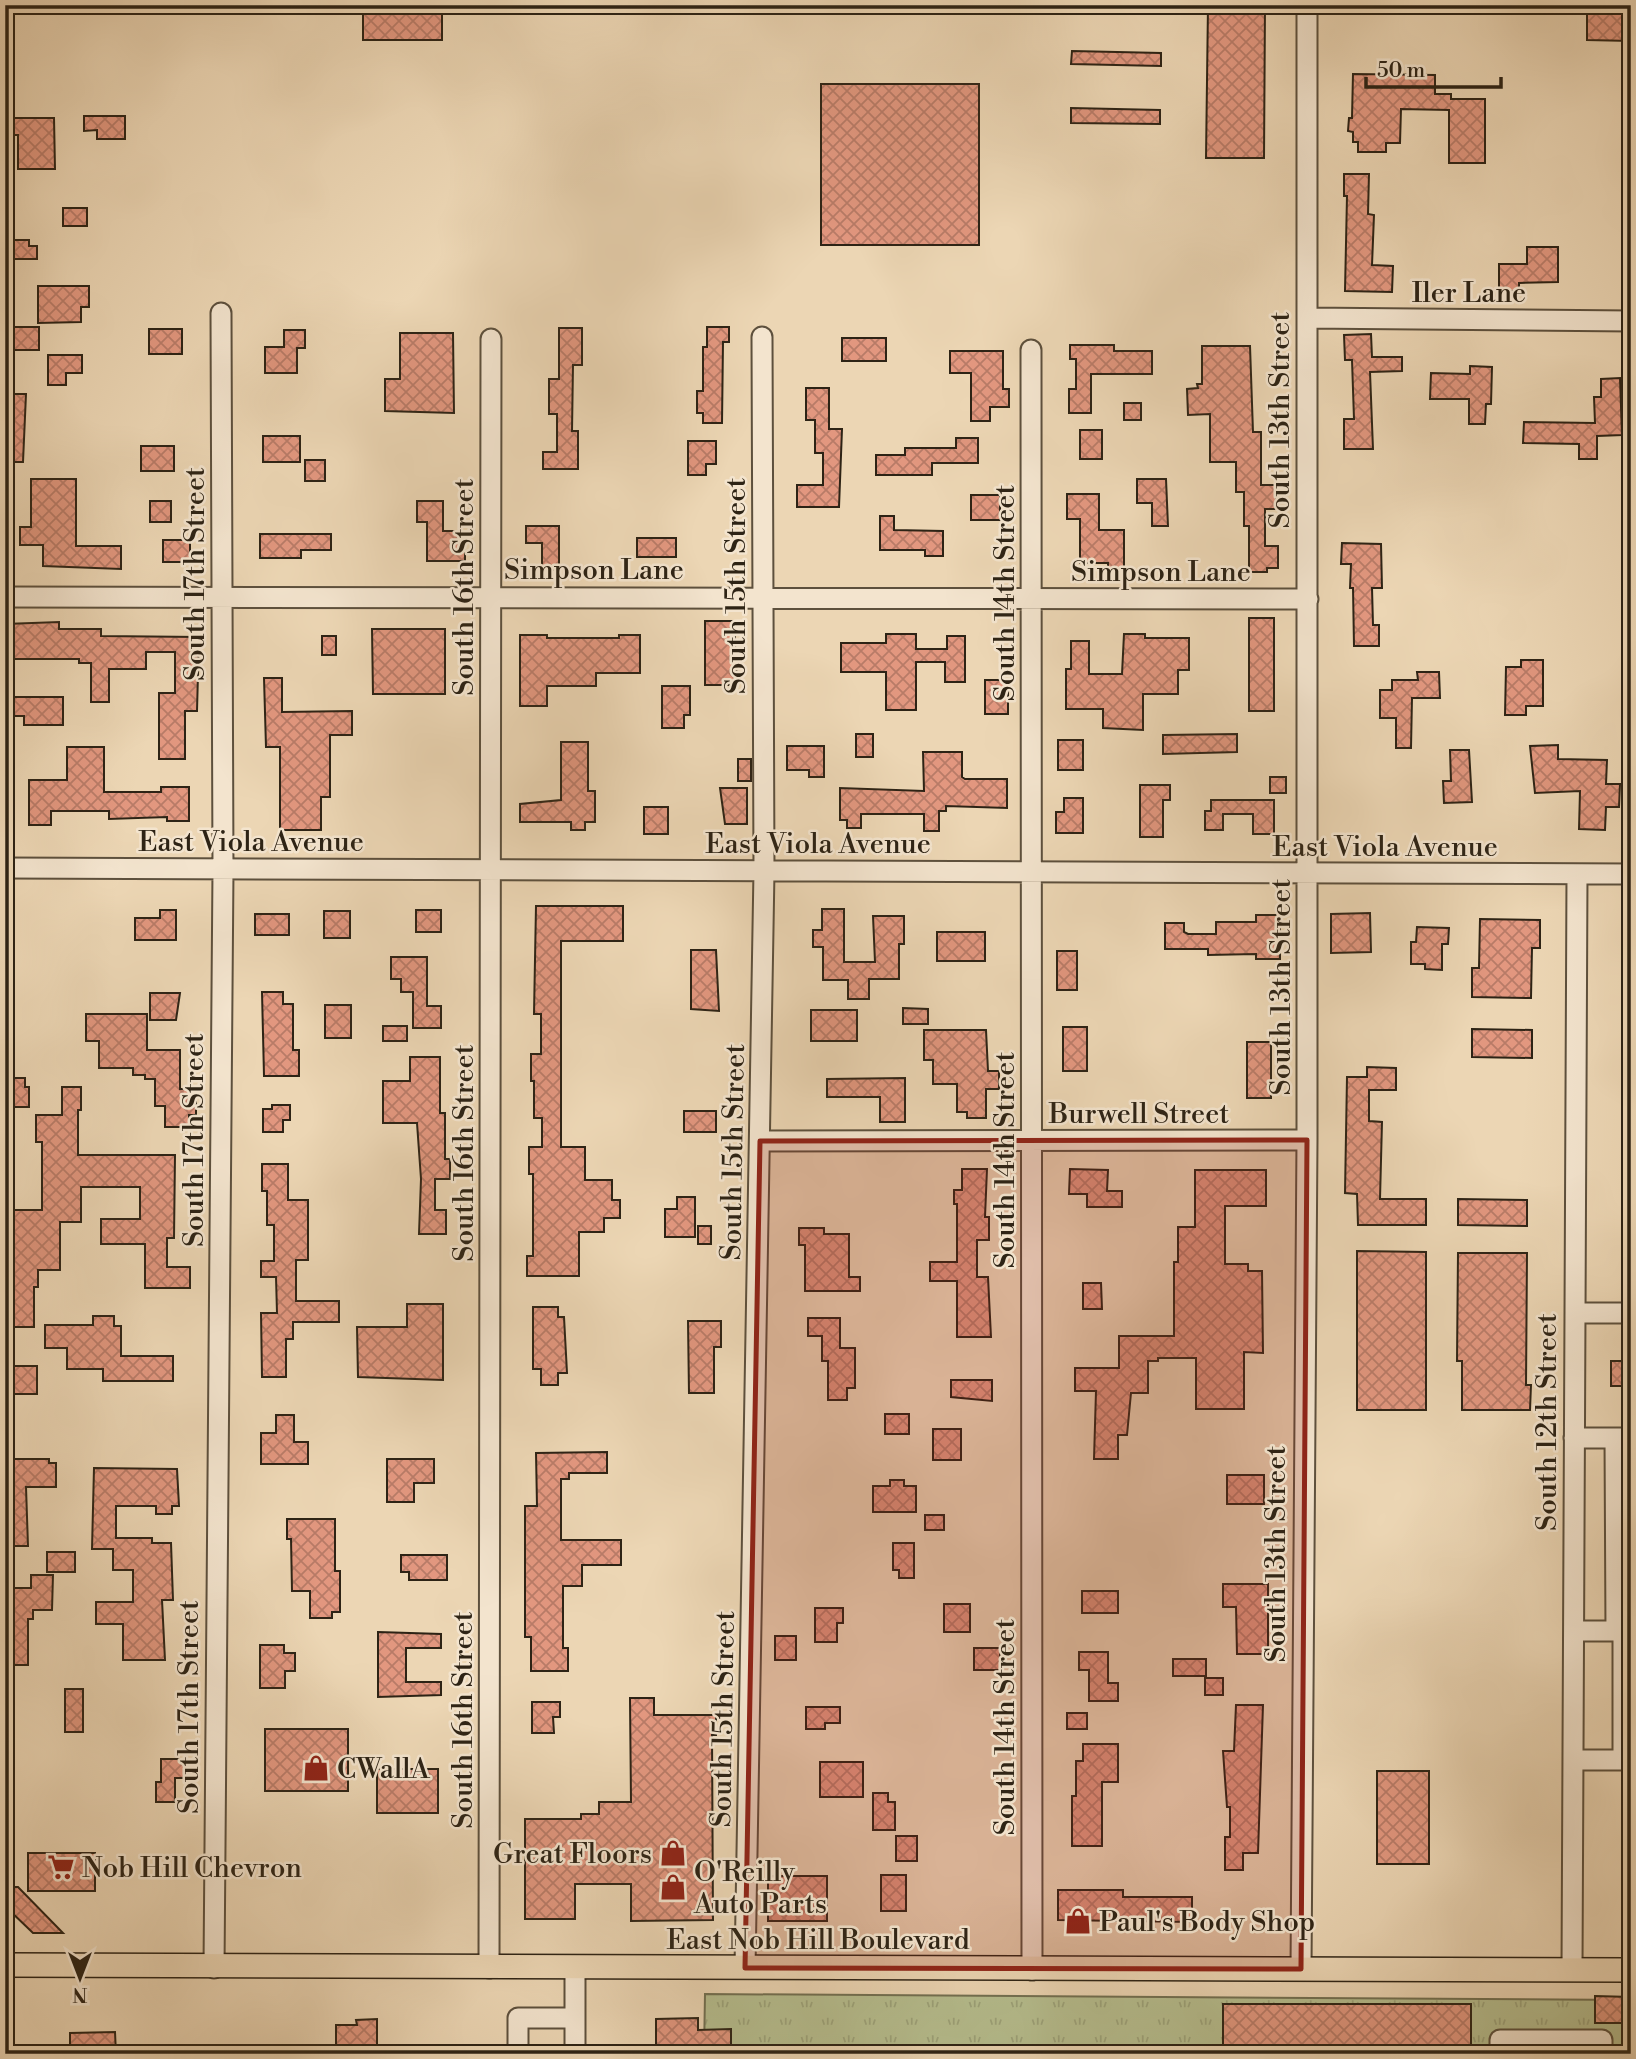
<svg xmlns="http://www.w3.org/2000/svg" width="1636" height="2059" font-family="'Libre Bodoni',serif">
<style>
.grass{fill:url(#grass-tufts);stroke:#727052;stroke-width:2}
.building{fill:url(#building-cross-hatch);stroke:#2d2315;stroke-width:2}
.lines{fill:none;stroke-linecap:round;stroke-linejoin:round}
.minor-casing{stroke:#5d503d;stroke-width:23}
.major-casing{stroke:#2d2315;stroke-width:26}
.minor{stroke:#f3e4ce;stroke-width:19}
.major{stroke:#ecd6b4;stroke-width:23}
.marked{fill:#8f2418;fill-opacity:0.2;stroke:#8f2418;stroke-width:5;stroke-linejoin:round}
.labels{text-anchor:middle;stroke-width:5;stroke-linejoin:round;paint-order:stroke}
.street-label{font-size:28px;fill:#2d2315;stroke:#f3e4ce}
.poi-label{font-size:28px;fill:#2d2315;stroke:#f3e4ce;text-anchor:start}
</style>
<defs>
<pattern id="grass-tufts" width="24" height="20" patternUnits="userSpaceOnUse" patternTransform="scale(1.75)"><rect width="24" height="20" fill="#b6be8f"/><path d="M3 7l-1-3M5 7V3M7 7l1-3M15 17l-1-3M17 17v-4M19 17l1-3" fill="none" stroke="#9da37a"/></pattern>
<pattern id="building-cross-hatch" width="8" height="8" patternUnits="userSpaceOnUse" patternTransform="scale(1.75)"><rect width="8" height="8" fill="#e2977f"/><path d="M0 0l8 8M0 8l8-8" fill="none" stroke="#b87b67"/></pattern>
</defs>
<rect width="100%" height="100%" fill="#ecd6b4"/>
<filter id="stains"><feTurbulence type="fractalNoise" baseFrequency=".00286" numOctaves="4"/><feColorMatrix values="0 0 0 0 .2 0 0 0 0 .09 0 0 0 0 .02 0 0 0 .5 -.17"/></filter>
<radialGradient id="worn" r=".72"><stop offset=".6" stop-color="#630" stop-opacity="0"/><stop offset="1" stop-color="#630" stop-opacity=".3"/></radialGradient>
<path class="grass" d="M705,1994l926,6v54h-927z"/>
<path class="building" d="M363,5h79v35h-79z
M1208,5h57l-1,153h-58z
M1587,5h44v36l-44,-1z
M1072,51l89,2v13l-90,-2z
M1353,74l82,1v19h16v5h34v64h-36v-53l-48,-1 -1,34h-14v9h-28v-10h-5v-10l-5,-1 1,-13h3z
M821,84h158v161h-158z
M1071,108l89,2v14l-89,-1z
M84,116h41v23h-28v-9l-13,1z
M10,118h44l1,51h-37v-34h-8z
M1344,174h25l-1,40 6,1 -2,50 21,1 -1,26 -47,-1 2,-95h-3z
M63,208h24v18h-24z
M5,240h24v6h8v13h-32z
M1527,247h31v35l-39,1v8h-20v-27h28z
M38,286h51v21h-8v15l-43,1z
M5,327h34v23h-34z
M707,327h22v15h-6l-1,81h-19v-10h-6v-22h6v-44h4z
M559,328h23v37h-9l-1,66h6v38h-35v-17h14v-38h-8v-35h10z
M149,329h33v25h-33z
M284,330h21v18h-8v25h-32v-26h19z
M400,333h53l1,80 -69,-2v-32h15z
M1371,334l1,23h30v14l-32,1 3,77h-29v-30h10l-2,-59h-7l-1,-25z
M842,338h44v23h-44z
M1070,345h44v6h38v23h-61v39h-22v-24h7v-30h-6z
M1202,346h48l3,86h8v53h15v24h-11v37h13v22h-11v4h-18v-46h-5v-34h-8v-30h-26v-48l-22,1 -1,-26 11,-1 -1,-4h5z
M950,351h53v38h6v18h-19v14h-19v-48h-21z
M48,355h34v18h-16v12h-18z
M1470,366l22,1 -1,37h-5l-1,20h-16v-25h-39l1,-26 39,1z
M1620,378l2,57 -25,1v23h-18v-15l-56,-1 1,-21 71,1 -1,-26h7v-18z
M806,388h23v41h13l-3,78h-42v-22h26v-32h-8v-33h-9z
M7,394h19l-3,68h-18z
M1124,403h17v17h-17z
M1080,430h22v29h-22z
M263,436h37v26h-37z
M956,438h22v25h-46v12h-56v-20h29v-7h51z
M688,441h28v23h-10v11h-18z
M141,446h33v25h-33z
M305,460h20v21h-20z
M31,479h45v67h45v23l-78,-3v-21h-23v-18h11z
M1137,479h29l2,47h-16v-23h-15z
M1067,494h32v36h25v38h-16v-5h-28v-44h-13z
M971,495h29v25h-29z
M150,501h21v21h-21z
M417,501h26v30h22v30h-38v-39h-10z
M880,516h14v14l49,1v25h-18v-6h-45z
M526,526h33v44h-17v-27h-16z
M260,534h71v16h-30v8h-41z
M637,538h39v19h-39z
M163,540h27v22h-27z
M1342,543l39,1 1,44h-10l1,37h6v21h-25l-1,-58h-3l1,-24h-10z
M1249,618h25v93h-25z
M705,621h29l3,64h-32z
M59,622v7h42v7l98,1 -2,74h-12v48h-26v-66h16v-41h-29v17h-37v33h-18v-39h-12v-4h-74v-35z
M372,629h73v65h-72z
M886,634h30v15h31v-13h18v46h-20v-20h-29v48h-30v-38h-45v-29h45z
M1124,634h21v4h44v32h-11v24h-35v36l-40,-2v-19h-37v-40h5v-28h18v33h33z
M520,635h27v3h72v-3h21v38h-44v13h-49v20h-27z
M322,636h14v19h-14z
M1521,660h22v46h-17v9h-21l1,-48h15z
M1417,672h22l1,26h-28l-1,50h-15v-30h-16v-28h12v-10h26z
M264,678h18v34l70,-1v24h-22v62h-9v33h-41v-83h-14z
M985,680h23v34h-23z
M662,686h28v29h-6v13h-22z
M5,697h58v28h-39v-9h-19z
M856,734h17v23h-17z
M1237,734v18l-74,2v-19z
M1058,740h25v30h-25z
M561,742h27v49h7v31h-10v8h-14v-8h-51v-18l41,-4z
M1558,745v14l49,1 -1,24h14l-1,23h-13l-1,23 -26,-1 1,-38 -45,2 -5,-47z
M787,746h37v31h-15v-7h-22z
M67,747h37v45h57v-5h28v34h-22v-4l-58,2v-8h-58v14h-22v-45h38z
M1450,750h19l3,52 -28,1 -1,-22h8z
M923,752h39v25l3,2h42v29l-61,-2v5h-7v20h-15v-17h-63v14h-14v-8h-7v-32l84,3z
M738,759h13v22h-13z
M1270,777h16v16h-16z
M1140,785h30v15h-7v37h-23z
M720,788h27v36h-22z
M1064,798h19v35h-27v-21h8z
M1211,800h63v34h-21v-20h-30v16h-18v-19h6z
M644,807h24v27h-24z
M536,906h87v35h-62v206h24v33h27v20h8v18h-16v14h-25v44h-52v-20h6v-82h-4v-27h13v-29h-8v-37h-3v-27h10v-40h-7z
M822,909h22v53h31l-2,-46h31v28h-5v35h-30v20h-21v-19h-25v-33h-10v-17h9z
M160,910h16v30h-41v-22h25z
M416,910h25v22h-25z
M324,911h26v27h-26z
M1370,913l1,39 -40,1v-39z
M255,914h34v21h-34z
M1256,915h24v44h-24v-5l-48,1v-6h-43v-26h19v9l4,2h28v-12h40z
M1480,919l60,1v28h-8l-1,50 -59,-1v-29h7z
M1417,927l32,1 -1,16h-6v26l-17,-1v-5h-14v-22h5z
M937,932h48v29h-48z
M691,950h25l3,61 -28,-2z
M1057,951h20v39h-20z
M391,957h36v49h14v22h-28v-36h-12v-13h-10z
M262,992h21v12h10v46h6v26h-35z
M150,993h30l-4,27h-26z
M325,1005h26v33h-26z
M903,1008l25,1v15h-25z
M811,1010h46v31h-46z
M86,1014h61v36h33v39h16v26h-7v12h-24v-21h-10v-27h-10v-4h-12v-7h-34v-27h-13z
M383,1026h24v15h-24z
M1063,1027h24v44h-24z
M1472,1029l60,1v28l-60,-1z
M924,1030h62l2,41h11v18h-13v29h-19v-6h-10v-28h-24v-24h-9z
M1247,1042h24v56h-24z
M410,1057h30v56h5v46h5v20h-15v31h11v24h-27l2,-55 -4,-56h-34v-42h27z
M1367,1067l29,1v22h-27v31l13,1 -2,77h46v26h-68l-1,-31 -12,-1 2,-116h20z
M5,1078h20v9h4v20h-24z
M905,1078v44h-25v-25h-53v-18z
M62,1087h19v23h-3v45h97l-1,83h-7v29h23v21h-45v-44h-44v-25h39v-32h-59v35h-21v48h-22v17h-4v40h-29v-117h37v-68h-6v-27h26z
M272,1105h18v15h-7v12h-20v-23h9z
M684,1111h32v21h-32z
M262,1164h26v36h20v60h-12v41h43v21h-46v17h-7v38h-24l-1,-64h16l-1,-36h-15v-16h13v-36h-7v-34h-5z
M962,1169h25l-2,48h4v23h-12v37h11l3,60h-34v-56h-27v-19h27v-58h-3v-14h8z
M1070,1169l38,1 -1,21h15v16h-35v-13h-18z
M1195,1170h71v36h-41v58h23v7h14l1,82 -19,-1v57h-48v-51h-38v3h-10v32h-17l-4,42h-9v24h-24l2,-68h-21v-23h44v-32h55v-74h4v-35h17z
M677,1197h18v40h-30v-28h12z
M1458,1199l69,1v26l-69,-1z
M698,1226h13v18h-13z
M799,1228h25v6h25v43h11v14h-55v-46h-6z
M1357,1251l69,1v158h-69z
M1458,1253h69l-1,132h5l-1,25h-68v-49h-5z
M1083,1283h18l1,26h-19z
M407,1304h36v76l-85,-3 -1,-50h50z
M533,1307h25v10h6l3,56h-9v12h-17v-16h-8z
M93,1316h21v10h7v30h52v25h-70v-12h-36v-21h-22v-23h48z
M808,1318h32v30h15v40h-8v12h-19v-39h-6v-25h-14z
M688,1321h33v26h-7v46h-25z
M1611,1361h20v25h-20z
M5,1366h32v28h-32z
M951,1380h41v21l-41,-4z
M885,1414h24v20h-24z
M276,1415h18v27h14v22h-47v-31h15z
M933,1429h28v31h-28z
M607,1452v21h-38v6h-8v61h60v25h-39v21h-19v62h5v23h-37v-34h-6v-131h12l-1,-53z
M10,1459h39v4h7v24h-30l2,59h-23v-69h5z
M387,1459h47v24h-20v19h-27z
M94,1468l83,1 2,37h-7v8h-16v-8h-40v32h36v5h19l2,57h-11l3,60h-42v-36h-27v-22h37v-32h-20v-21h-21z
M1227,1475h37v29h-37z
M890,1480h14v6h12v26h-43v-26h17z
M925,1515h19v15h-19z
M287,1519h48v52h5v41h-8v6h-22v-27h-18l-1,-52h-4z
M893,1543h21v35h-15v-8h-6z
M47,1552h28v20h-28z
M401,1555h46v25h-38v-8h-8z
M31,1575h22l-1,35h-19v9h-5v46h-23v-77h26z
M1223,1584h45v70h-31l-1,-47h-13z
M1082,1591h36v22h-36z
M944,1604h26v28h-26z
M815,1608h28v15h-6v19h-22z
M378,1632l63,2v14h-35v34h35v13l-63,2z
M775,1636h21v24h-21z
M260,1645h24v8h11v18h-10v17h-25z
M974,1648h26v22h-26z
M1079,1652h29v31h10v18h-29v-31h-10z
M1173,1659h33v17h-33z
M1205,1678h18v17h-18z
M65,1689h18v43h-18z
M630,1698h24v17h62v20h-4l1,185 -82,1v-37h-56v35h-50v-100h56v-5h18v-12h32z
M532,1702h28v15h-7l1,16h-22z
M1236,1705h27l-5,148h-15v17h-18v-33h5v-30h-3l-4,-56h11z
M806,1707h34v16h-15v6h-19z
M1067,1713h20v16h-20z
M265,1729h83v62h-83z
M1083,1744h35v38h-16v64h-30v-50h4v-35h7z
M161,1759h24v19h-10v24h-19v-20h5z
M820,1762h43v35h-43z
M377,1769h61v44h-61z
M1377,1771h52v93h-52z
M873,1793h15v9h7v28h-22z
M896,1836h21v25h-21z
M28,1853h67v38h-67z
M881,1875h25v36h-25z
M768,1876h59v45h-59z
M5,1887h13l45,46h-30l-28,-27z
M1058,1890h65v7h69v25l-134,-2z
M1595,1996l36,1v26h-36z
M1223,2004h248v50h-248z
M698,2018v12l33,-1v25h-75v-35z
M377,2019v35h-41v-29h21l-1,-5z
M115,2032l1,22h-46v-21z"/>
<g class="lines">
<g class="minor-casing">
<path id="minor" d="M1307,318l324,3
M1031,350l1,1620
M5,597l1303,2
M5,868l1626,6
M760,1141l547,-1
M1575,1313h56
M1574,1438h57
M1615,1438l1,193
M1574,1631h56
M1623,1631v129
M1573,1760h58
M214,1968l9,-1098 -2,-557
M489,1968l2,-1629
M745,1968l19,-1097 -2,-534
M1301,1969l6,-829v-1135
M1572,1970l5,-1095
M518,2054v-36h57
M575,2054v-86
M1500,2054v-14h102v14"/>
</g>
<g class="major-casing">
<path id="major" d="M5,1965l1626,5"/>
</g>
<use href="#minor" class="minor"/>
<use href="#major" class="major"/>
</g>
<path class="marked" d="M1307,1140l-6,829 -556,-1 15,-827z"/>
<defs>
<g id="shop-bare" transform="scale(2.1)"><path d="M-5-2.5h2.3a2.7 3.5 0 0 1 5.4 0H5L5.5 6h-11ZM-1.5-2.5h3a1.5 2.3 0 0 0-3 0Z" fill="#8f2418" stroke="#f3e4ce" stroke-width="2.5" paint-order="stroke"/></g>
<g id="supermarket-bare" transform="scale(2.1)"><path d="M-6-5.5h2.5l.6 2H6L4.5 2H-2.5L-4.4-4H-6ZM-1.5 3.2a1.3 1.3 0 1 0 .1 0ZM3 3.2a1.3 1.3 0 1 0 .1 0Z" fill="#8f2418" stroke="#f3e4ce" stroke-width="2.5" paint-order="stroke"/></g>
</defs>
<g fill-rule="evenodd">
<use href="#shop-bare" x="316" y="1768"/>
<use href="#shop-bare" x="673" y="1853"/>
<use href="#supermarket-bare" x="61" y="1867"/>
<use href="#shop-bare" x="673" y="1887"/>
<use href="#shop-bare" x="1078" y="1921"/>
</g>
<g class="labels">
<g class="street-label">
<text x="1469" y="302">Iler Lane</text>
<text transform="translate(1279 420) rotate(-90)" y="10">South 13th Street</text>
<text x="594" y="579">Simpson Lane</text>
<text x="1161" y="581">Simpson Lane</text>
<text transform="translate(194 574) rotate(-90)" y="10">South 17th Street</text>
<text transform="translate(735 586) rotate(-90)" y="10">South 15th Street</text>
<text transform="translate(463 587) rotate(-90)" y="10">South 16th Street</text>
<text transform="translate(1004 593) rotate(-90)" y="10">South 14th Street</text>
<text x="251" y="851">East Viola Avenue</text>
<text x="818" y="853">East Viola Avenue</text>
<text x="1385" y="856">East Viola Avenue</text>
<text transform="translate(1280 987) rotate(-90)" y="10">South 13th Street</text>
<text x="1139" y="1123">Burwell Street</text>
<text transform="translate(193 1140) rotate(-90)" y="10">South 17th Street</text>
<text transform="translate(732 1152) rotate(-89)" y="10">South 15th Street</text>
<text transform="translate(463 1153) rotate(-90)" y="10">South 16th Street</text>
<text transform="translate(1004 1160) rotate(-90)" y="10">South 14th Street</text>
<text transform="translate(1546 1422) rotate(-90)" y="10">South 12th Street</text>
<text transform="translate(1275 1554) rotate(-90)" y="10">South 13th Street</text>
<text transform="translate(188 1707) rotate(-90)" y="10">South 17th Street</text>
<text transform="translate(722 1719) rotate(-89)" y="10">South 15th Street</text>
<text transform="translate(462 1720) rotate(-90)" y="10">South 16th Street</text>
<text transform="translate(1004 1727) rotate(-90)" y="10">South 14th Street</text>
<text x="818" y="1949">East Nob Hill Boulevard</text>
</g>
<g class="poi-label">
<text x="337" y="1778">CWallA</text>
<text x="652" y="1863" text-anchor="end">Great Floors</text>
<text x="82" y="1877">Nob Hill Chevron</text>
<text x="694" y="1881">O'Reilly<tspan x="694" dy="32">Auto Parts</tspan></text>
<text x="1099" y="1931">Paul's Body Shop</text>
</g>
</g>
<rect width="1636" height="2059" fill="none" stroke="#ecd6b4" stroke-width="28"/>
<rect x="7" y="7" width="1622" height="2045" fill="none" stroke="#2d2315" stroke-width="3.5"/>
<rect x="14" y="14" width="1608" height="2031" fill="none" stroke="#2d2315" stroke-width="2"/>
<g transform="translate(80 1978) rotate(180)" stroke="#f3e4ce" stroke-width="5" paint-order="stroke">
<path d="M0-5L12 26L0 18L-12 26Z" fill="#2d2315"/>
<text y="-10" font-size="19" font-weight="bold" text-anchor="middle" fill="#2d2315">N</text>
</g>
<path d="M1366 77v10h135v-10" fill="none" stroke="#2d2315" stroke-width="3.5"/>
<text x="1377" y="77" font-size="21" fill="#2d2315" stroke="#f3e4ce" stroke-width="5" paint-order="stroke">50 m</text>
<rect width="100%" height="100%" filter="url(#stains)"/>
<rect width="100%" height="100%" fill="url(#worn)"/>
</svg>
